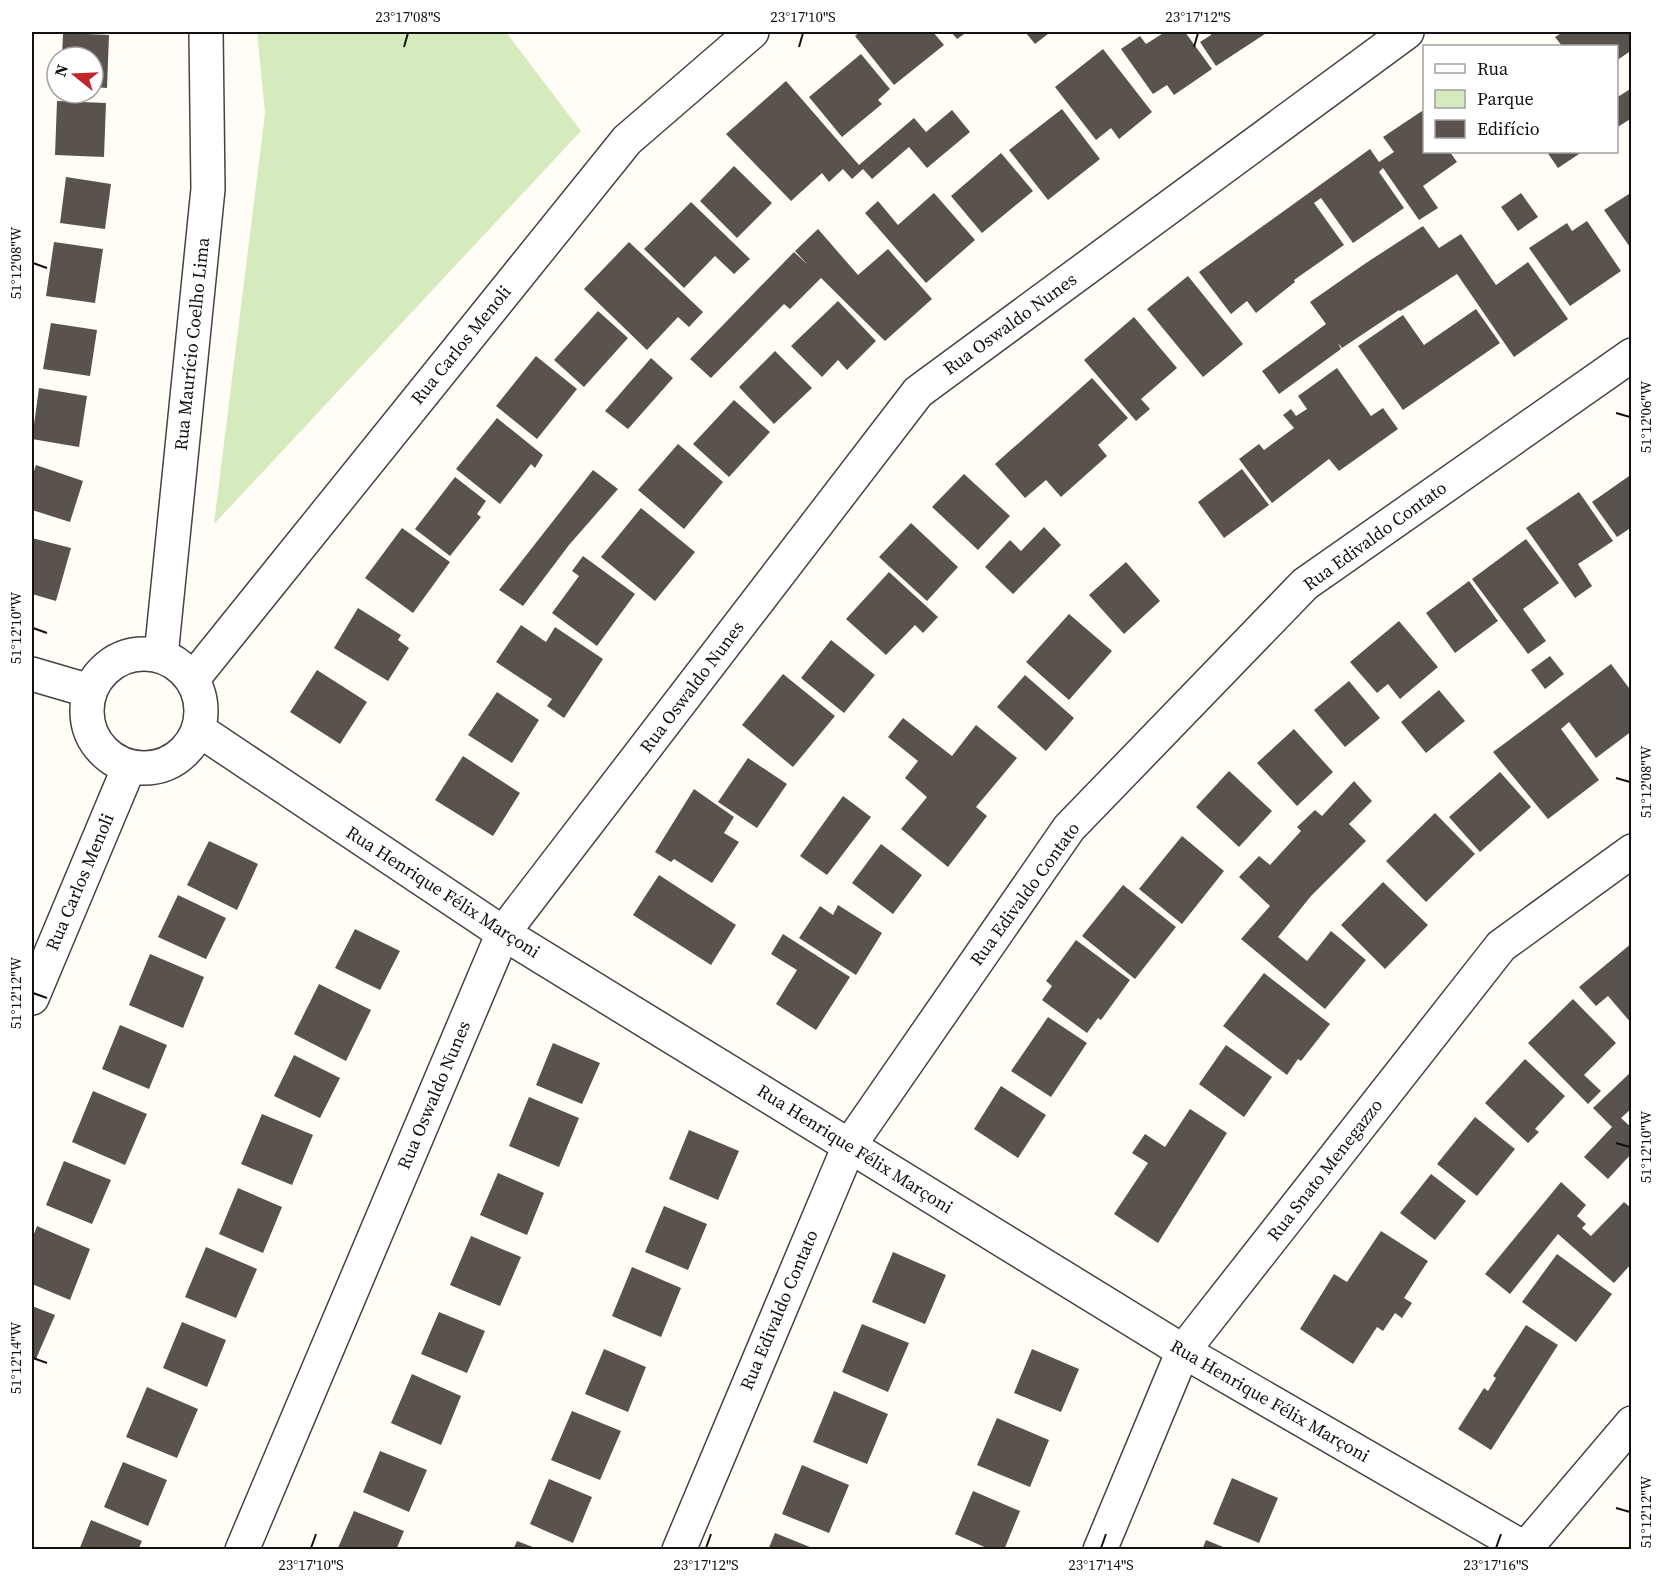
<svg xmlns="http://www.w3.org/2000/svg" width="1663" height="1581" font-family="'Source Serif 4',serif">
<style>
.green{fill:#d5ebbd}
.building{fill:#5a524d}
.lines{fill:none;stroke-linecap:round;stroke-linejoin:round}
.minor-casing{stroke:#444;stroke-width:36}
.minor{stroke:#fff;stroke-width:33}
.ticks{fill:none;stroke:#111;stroke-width:2}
.labels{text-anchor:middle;stroke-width:6;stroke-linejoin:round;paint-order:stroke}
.street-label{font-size:18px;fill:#111;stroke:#fff}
.neatline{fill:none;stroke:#111;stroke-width:2}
.ticks-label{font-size:15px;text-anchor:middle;fill:#111}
</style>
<rect width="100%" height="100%" fill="#fffdf5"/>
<path class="green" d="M257,32h249l75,99 -367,393 51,-411z"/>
<path class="building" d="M860,32h73l11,13 -50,40 -39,-49z
M951,32h16l-10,7z
M1028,32h19l1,2 -13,10 -9,-11z
M1165,32h20l27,37 -38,26 -7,-10 -14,9 -32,-45 19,-13 6,8z
M1209,32h59l-52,34 -16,-24 11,-7z
M1563,32h66l3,3v15l-16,11v-15h-54l-7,-9z
M63,33l46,2 -2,53 -14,-1v-30h-31z
M1103,49l49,63 -33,27 -8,-11 -15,12 -41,-53z
M861,54l29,35 -12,11 4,4 -40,33 -33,-40z
M786,81l73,84 55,-47 12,14 26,-22 18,22 -43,36 -18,-21 -37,32 -9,-10 -11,10 -9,-10 -14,13 -7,-9 -31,28 -65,-67z
M1632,88v30l-16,10v-30z
M57,101l49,2 -2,54 -49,-2z
M1062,109l38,50 -52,41 -39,-50z
M1422,111l2,4v37h26l7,10 -34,24 15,22 -19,12 -36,-52 -4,4 25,36 -51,35 -32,-45 -7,5 30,42 -50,35 1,2 -39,31 -9,-12 -16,13 -32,-42 171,-123 9,13 15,-10 -11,-15z
M1547,152h35l-24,16z
M1001,153l32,38 -51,42 -31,-37z
M734,166l38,37 -35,35 -37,-37z
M66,177l45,7 -6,45 -45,-6z
M1632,192v58l-28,-40z
M934,193l41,47 -49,43 -61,-70 13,-12 20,24z
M1521,193l17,24 -20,14 -17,-24z
M691,202l59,57 -16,15 -19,-18 -31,32 -40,-39z
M1587,221l34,50 -51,35 -41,-58 38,-25 5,8z
M1423,226l16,22 22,-14 35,51 32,-23 40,57 -54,38 -57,-83 -57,37 -1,-1 -57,38 -4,-5 3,6 -62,45 -17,-23 64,-47 -16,-22 56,-39z
M818,229l40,46 30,-26 44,50 -47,42 -64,-63 -31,31 -6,-5 -73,74 -21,-19 104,-107 14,13 -13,-14z
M54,242l49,7 -8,54 -49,-7z
M629,242l74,70 -14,15 -11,-10 -31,33 -63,-61z
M1188,276l55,68 -40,33 -56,-68z
M838,301l38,40 -29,29 -9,-10 -16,17 -31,-31z
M1476,309l24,34 -97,67 -45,-64 45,-31 21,30z
M598,311l30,27 -44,49 -30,-27z
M1134,317l43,51 -36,31 9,10 -14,12 -52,-61z
M51,323l46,7 -7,46 -47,-7z
M775,351l37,37 -38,36 -35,-37z
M536,356l41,33 -40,50 -41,-33z
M651,358l22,20 -45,51 -23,-18z
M1337,368l34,48 12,-8 15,21 -59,42 -10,-12 -57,44 -33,-44 20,-15 5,6 30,-22 -11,-13 8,-6 5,7 11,-7 -9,-13z
M1092,378l36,40 -30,27 9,11 -46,41 -15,-17 -21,18 -30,-34z
M39,388l48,8 -8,51 -47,-8z
M734,400l36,32 -41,45 -36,-33z
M497,418l46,37 -8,13 -4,-4 -31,40 -44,-35z
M678,444l45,38 -39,47 -46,-39z
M36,465l47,16 -13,41 -38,-12v-33z
M1242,469l27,36 -45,33 -26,-36z
M593,470l25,19 -49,56 -46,61 -24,-16z
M964,474l46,42 -32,34 -46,-43z
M1632,474v53l-15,10 -25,-35z
M455,477l31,24 -9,13 4,3 -31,39 -35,-27z
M1579,492l34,49 -35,23 14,22 -17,12 -49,-70z
M641,508l54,44 -40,49 -54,-44z
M911,523l47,44 -31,34 -48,-44z
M1044,527l17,18 -48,49 -28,-27 25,-27 11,11z
M402,528l48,34 -37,51 -48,-35z
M32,538l39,10 -15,53 -24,-7z
M1526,539l33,44 -36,26 23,32 -18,13 -56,-75z
M583,556l52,38 -38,52 -45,-33 27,-37 -7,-5z
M1126,562l34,39 -36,33 -35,-39z
M889,572l49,45 -15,16 -8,-8 -29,30 -40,-36z
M1469,581l29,40 -43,32 -29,-40z
M358,608l43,27 -3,5 11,8 -21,33 -54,-33z
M1069,614l43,37 -43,49 -43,-38z
M1399,621l39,46 -38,32 -12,-15 -11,9 -27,-31z
M521,625l25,17 9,-15 48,32 -39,59 -17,-12 5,-7 -56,-37z
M831,640l44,35 -31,38 -43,-35z
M1550,656l14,18 -19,15 -14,-19z
M1611,664l21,28v39l-36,27 -27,-36 -8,7 38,51 -51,39 -55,-67z
M317,670l50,32 -27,42 -50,-32z
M783,674l52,42 -42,51 -51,-42z
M1025,675l49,43 -28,33 -49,-44z
M1349,681l31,37 -35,29 -31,-37z
M1439,690l26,31 -39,32 -25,-31z
M497,692l42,28 -27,43 -44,-28z
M903,718l49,38 24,-31 41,33 -41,49 11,9 -39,51 -47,-38 26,-32 -22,-19 13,-17 -30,-24z
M1294,729l39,43 -36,34 -40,-43z
M463,756l57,37 -27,43 -58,-36z
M748,758l39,26 -30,44 -39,-26z
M1229,771l43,40 -33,36 -43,-40z
M1500,772l31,35 -51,45 -31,-35z
M1354,781l18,20 -23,23 17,17 -55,55 -33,41 29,24 24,-30 35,29 -41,49 -84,-70 29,-33 -31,-29 20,-21 11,9 31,-34 -4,-4 18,-17 7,6z
M694,789l40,28 -10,16 15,9 -27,41 -38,-24 -3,3 -16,-10z
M843,796l28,21 -44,58 -27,-19z
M1435,813l40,41 -49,48 -40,-41z
M1182,836l42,35 -42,53 -43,-35z
M209,841l49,23 -21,46 -50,-25z
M881,844l41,31 -29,39 -41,-31z
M659,875l77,50 -25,40 -78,-50z
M1383,882l45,43 -43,44 -44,-44z
M1123,885l53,42 -41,52 -53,-43z
M178,895l48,23 -20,41 -48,-22z
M838,905l44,28 -26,42 -57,-37 21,-32 13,9z
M355,929l45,22 -20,39 -45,-22z
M783,934l67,43 -34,53 -40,-26 21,-34 -26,-16z
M1076,940l54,40 -29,40 -3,-2 -11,15 -45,-33 10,-14 -6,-5z
M1632,943v81l-24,-28 -12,10 -17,-19z
M150,954l54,23 -21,51 -54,-23z
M1264,973l66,51 -29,37 -3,-2 -11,16 -64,-49z
M319,984l52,26 -25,51 -52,-27z
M1573,999l43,44 -32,32 17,16 -13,13 -60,-61z
M1048,1017l39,26 -36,54 -40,-26z
M120,1025l47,20 -18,44 -47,-20z
M553,1043l47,20 -18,41 -46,-19z
M1226,1045l46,32 -28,40 -45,-33z
M294,1055l46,23 -20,40 -46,-22z
M1525,1059l40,37 -30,33 4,3 -11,11 -43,-40z
M1632,1071v37l-11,10 11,10v25l-24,26 -24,-22 28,-30 -19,-19z
M1001,1086l45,29 -28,43 -44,-29z
M93,1091l54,23 -22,51 -53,-23z
M529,1097l50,21 -20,49 -50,-21z
M1190,1109l37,24 -69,110 -44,-29 34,-51 -16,-10 13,-19 20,13z
M262,1114l51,21 -21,50 -51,-21z
M1475,1117l40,32 -38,47 -40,-32z
M689,1130l50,21 -21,49 -49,-21z
M64,1161l47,19 -19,44 -46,-19z
M498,1173l46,20 -17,42 -47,-20z
M1431,1174l35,27 -31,39 -35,-27z
M1561,1182l25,23 -9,11 9,8 -4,4 9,8 33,-34 8,7v54l-18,20 -56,-49 -48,60 -25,-20z
M238,1188l44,19 -19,46 -44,-19z
M664,1206l43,18 -19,46 -43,-18z
M37,1226l53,23 -20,51 -38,-16v-45z
M1381,1231l47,30 -24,37 8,5 -10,15 -7,-5 -12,18 -6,-4 -24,37 -53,-35 34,-55 13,8z
M471,1236l50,21 -21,49 -50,-21z
M206,1247l51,22 -21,49 -51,-21z
M893,1252l53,23 -21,49 -53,-22z
M1557,1254l55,40 -36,48 -54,-40z
M632,1267l49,21 -20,49 -49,-21z
M32,1306l23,9 -19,44 -4,-2z
M439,1312l46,19 -18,42 -46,-19z
M182,1322l44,18 -19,47 -44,-19z
M862,1324l47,19 -21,49 -46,-20z
M1526,1325l32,20 -67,105 -33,-21 26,-41 4,3 8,-13 -3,-2z
M604,1349l42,18 -18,45 -43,-18z
M1032,1349l47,20 -18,43 -47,-19z
M412,1374l49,22 -20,49 -50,-22z
M147,1387l51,22 -21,49 -51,-21z
M834,1391l54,23 -21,50 -54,-22z
M572,1411l49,20 -21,49 -49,-20z
M997,1418l52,22 -19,47 -53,-22z
M380,1451l47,19 -18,42 -46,-20z
M123,1462l44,18 -19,46 -44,-19z
M802,1465l47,20 -20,48 -47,-19z
M1232,1478l46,20 -19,45 -46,-19z
M549,1479l43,18 -19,46 -43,-19z
M973,1491l47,20 -16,39h-13l-36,-16z
M354,1511l50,20 -8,19h-59z
M91,1520l51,21 -4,9h-59z
M775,1533l40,16v1h-47z
M1206,1540l22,9v1h-26z
M517,1541l21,8v1h-25z"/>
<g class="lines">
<g class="minor-casing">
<path id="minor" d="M87 711a57 57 0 1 1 114 0a57 57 0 1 1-114 0Z
M161,656l47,-467 -2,-157
M32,674l58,17
M192,680l435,-540 125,-108
M199,730l304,203 680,418 341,197
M32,998l97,-231
M242,1550l261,-617 415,-541 489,-360
M679,1550l170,-404 220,-318 236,-244 327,-229
M1100,1550l83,-199 318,-405 131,-95
M1524,1550l108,-127"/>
</g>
<use href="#minor" class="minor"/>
</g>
<path class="ticks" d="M404,47l4,-14M799,47l4,-14M1194,47l4,-14M33,263l14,5M1616,413l14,4M33,628l14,5M1616,778l14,4M33,993l14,5M1616,1143l14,4M33,1358l14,5M1616,1508l14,4M311,1548l5,-14M706,1548l5,-14M1101,1548l5,-14M1496,1548l5,-14"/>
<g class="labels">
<g class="street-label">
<text transform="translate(1010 324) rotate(-36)" y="6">Rua Oswaldo Nunes</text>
<text transform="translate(192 344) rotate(-84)" y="6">Rua Maurício Coelho Lima</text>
<text transform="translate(461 345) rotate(-51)" y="6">Rua Carlos Menoli</text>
<text transform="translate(1375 536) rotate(-36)" y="6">Rua Edivaldo Contato</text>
<text transform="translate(692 687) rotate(-53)" y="6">Rua Oswaldo Nunes</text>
<text transform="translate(80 882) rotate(-67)" y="6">Rua Carlos Menoli</text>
<text transform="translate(443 892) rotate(33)" y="6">Rua Henrique Félix Marçoni</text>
<text transform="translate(1025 894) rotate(-54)" y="6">Rua Edivaldo Contato</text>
<text transform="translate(434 1095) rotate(-67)" y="6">Rua Oswaldo Nunes</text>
<text transform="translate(855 1149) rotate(32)" y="6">Rua Henrique Félix Marçoni</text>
<text transform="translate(1325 1170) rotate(-52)" y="6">Rua Snato Menegazzo</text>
<text transform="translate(779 1310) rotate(-67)" y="6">Rua Edivaldo Contato</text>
<text transform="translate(1270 1401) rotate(30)" y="6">Rua Henrique Félix Marçoni</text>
</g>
</g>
<rect width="1663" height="1581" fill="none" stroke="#ffffff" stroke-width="66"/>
<rect x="1423" y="45" width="195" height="108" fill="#ffffff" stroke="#a0a0a0" stroke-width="1.5"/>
<rect x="1435" y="64" width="30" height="9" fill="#ffffff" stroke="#a0a0a0" stroke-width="1.5"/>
<text x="1477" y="75" font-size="18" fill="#111111">Rua</text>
<rect x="1435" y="90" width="30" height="18" fill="#d5ebbd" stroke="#a0a0a0" stroke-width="1.5"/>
<text x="1477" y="105" font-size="18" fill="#111111">Parque</text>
<rect x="1435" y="120" width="30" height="18" fill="#5a524d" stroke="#a0a0a0" stroke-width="1.5"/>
<text x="1477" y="135" font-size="18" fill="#111111">Edifício</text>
<g transform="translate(75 75) rotate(288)"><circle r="28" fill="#ffffff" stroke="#a0a0a0" stroke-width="1.5"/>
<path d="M0-4.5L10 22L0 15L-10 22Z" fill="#c4262e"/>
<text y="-9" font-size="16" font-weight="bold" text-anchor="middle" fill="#111111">N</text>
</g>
<rect x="33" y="33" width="1597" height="1515" class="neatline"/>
<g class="ticks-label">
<text x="408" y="22">23°17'08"S</text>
<text x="803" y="22">23°17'10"S</text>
<text x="1198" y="22">23°17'12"S</text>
<text transform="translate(16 263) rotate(-90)" y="5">51°12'08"W</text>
<text transform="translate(1646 417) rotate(-90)" y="5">51°12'06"W</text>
<text transform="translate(16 628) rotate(-90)" y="5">51°12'10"W</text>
<text transform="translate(1646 782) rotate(-90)" y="5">51°12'08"W</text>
<text transform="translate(16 993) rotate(-90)" y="5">51°12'12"W</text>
<text transform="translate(1646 1147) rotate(-90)" y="5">51°12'10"W</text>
<text transform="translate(16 1358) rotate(-90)" y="5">51°12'14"W</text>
<text transform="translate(1646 1512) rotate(-90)" y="5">51°12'12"W</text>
<text x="311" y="1570">23°17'10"S</text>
<text x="706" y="1570">23°17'12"S</text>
<text x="1101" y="1570">23°17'14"S</text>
<text x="1496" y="1570">23°17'16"S</text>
</g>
</svg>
